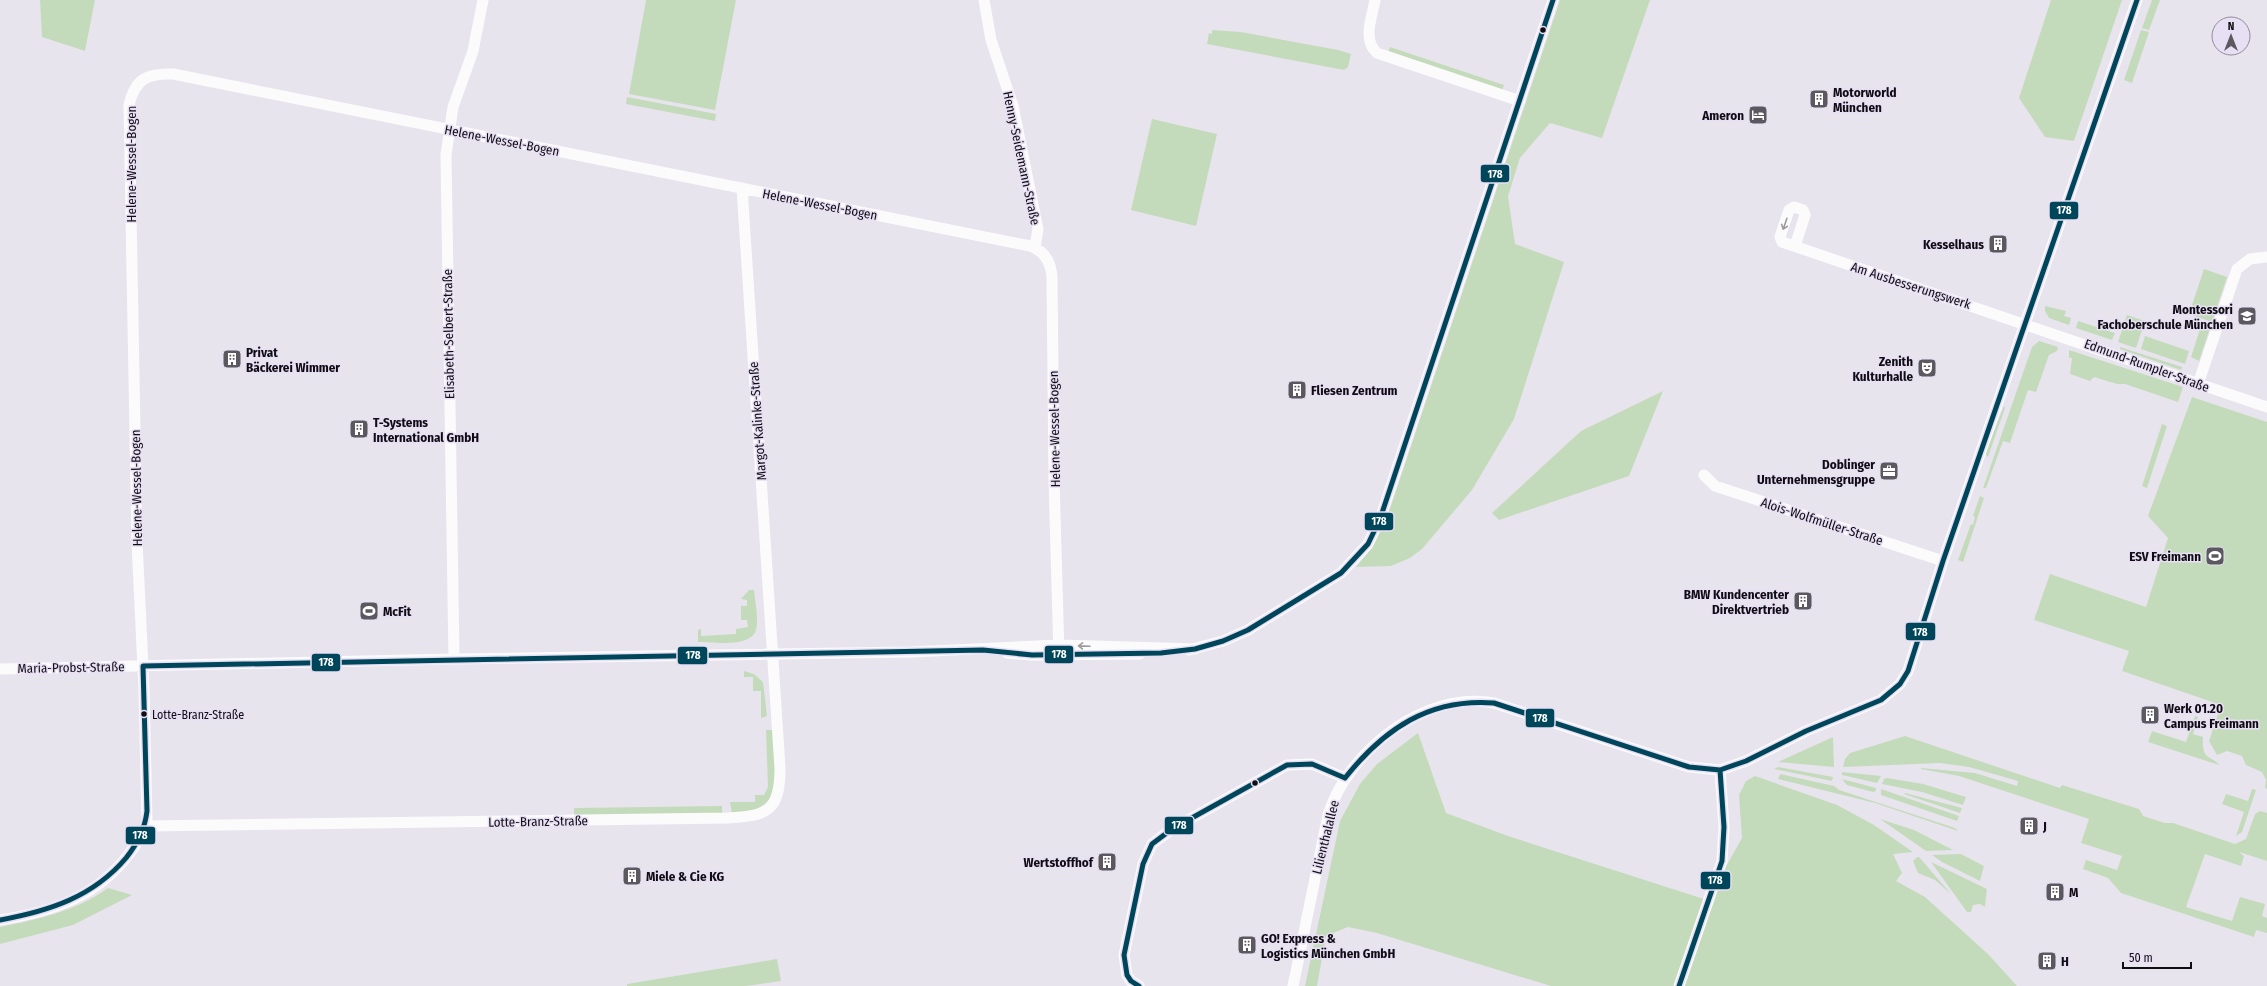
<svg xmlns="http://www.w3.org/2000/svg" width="2267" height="986" font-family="'Fira Sans Condensed',sans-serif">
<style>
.green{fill:#c4dbbb}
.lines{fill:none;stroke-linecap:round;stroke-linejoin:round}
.minor{stroke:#fcfbfc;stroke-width:11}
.bus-1-casing{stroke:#e7dff3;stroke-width:8}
.bus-1{stroke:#00465a;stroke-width:5}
.oneway{stroke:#9d9b9f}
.bus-dot{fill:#0f0c13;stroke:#e7dff3;stroke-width:1.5}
.labels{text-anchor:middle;stroke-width:3;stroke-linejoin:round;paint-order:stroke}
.bus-label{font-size:12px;fill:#0f0c13;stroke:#e7dff3;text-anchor:start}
.poi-label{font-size:13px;font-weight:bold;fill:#0f0c13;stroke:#e7dff3;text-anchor:start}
.street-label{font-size:13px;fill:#0f0c13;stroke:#e7dff3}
.line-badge{stroke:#e7dff3;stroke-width:1.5}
.badge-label{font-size:11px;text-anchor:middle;font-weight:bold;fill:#fff}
</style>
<rect width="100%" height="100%" fill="#e8e4ee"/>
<path class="green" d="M40,0h55l-10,51 -43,-14z
M646,0h90l-21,110 -86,-16z
M1560,0h90l-48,138 -52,-15 -30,35 -12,38 7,48 49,18 -50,157 -42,71 -50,59 -12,9 -19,8 -35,1 16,-19 19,-42z
M2051,0h71l-48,141 -29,-4 -26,-39z
M2152,0h8l-11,30 -7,-2z
M1212,30l29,2 97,18 13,4 -3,13 -4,3 -137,-26 2,-11 3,1z
M2141,30l8,2 -17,51 -8,-3z
M1390,47l114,38 -2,6 -114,-38z
M627,97l89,17 -1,7 -89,-17z
M1152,119l65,15 -21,92 -65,-16z
M2204,269l23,8 -15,45 -23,-8z
M2045,306l21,5 -2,5 7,2 -2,7 -20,-7 -4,-7z
M2127,315l18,6 -9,27 -18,-6z
M2078,321l37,12 -3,7 -36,-12z
M2202,323l9,2 -12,36 -8,-4z
M2145,336l44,15 -4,13 -44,-15z
M2039,341l19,6 -1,4 -8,4 -13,37 -8,-2 -18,53 -7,-2 -17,47h-3l49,-141z
M2120,347l62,20 -1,3 -61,-21z
M2069,350l114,37 -5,15 -53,-18h-8l-23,-7 -4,4 -20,-7 2,-16h-3z
M1663,391l-34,85 -130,44 -7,-7 89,-82z
M2192,397l75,25v367l-2,-1 1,-8 -4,-8 -16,-7 -4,-9 -15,-5 -10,4 -8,-14 12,-36 -99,-34 7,-20 -95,-31 16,-46 96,33 22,-69 -20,-22z
M2004,406l1,2 -17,49 -3,-3z
M2162,424l5,2 -20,62 -5,-2z
M1980,496l4,2 -21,64 -5,-2 13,-36 2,1 2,-8 -2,-1z
M749,590h5c1,12 5,28 2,40 -5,18 -44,12 -58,12v-12l3,-1v7l35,-2v-5l12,-2 -1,-7h-6v-14h6v-6l-6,-1z
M744,671l10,3 9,8 4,34 -6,2v-27h-8v-14h-9z
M2195,716l3,1 -5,17 10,3c-2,25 10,18 16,28l-71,-23 4,-11 34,11z
M766,730h8c2,43 15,80 -42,84l-2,-12h25v-7h9l4,-8z
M1418,733l28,80 62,23 199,64 35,-62 -3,-43 7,-14 9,-5 82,29 37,20 39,27 -20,2 9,19 -6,8 29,16 64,58 28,31h-466l-174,-53 -29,-6 -22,9 -9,50h-12l35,-165 20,-37 17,-20z
M1905,736l155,52 2,-3 77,24 4,7 22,7h8l62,21 11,-5 9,-25 5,-3 7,2v48l-28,-9 5,4 -3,10 -36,-12 -19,53 46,14 8,-24 25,7 -3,12 5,2v15l-11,-3 -2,7 -133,-44 -13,-15 -25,-9 3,-9 31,10 5,-14 -41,-13 8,-24 -130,-43 -38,-7v-1l54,5 42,13 1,-5 -49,-14 -29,-4 -97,4 2,-8 5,-6z
M1833,737l1,30 -56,-5z
M1778,767l55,10 -1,4 -58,-12z
M1842,772l39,4 -4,7 -35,-8z
M1780,774l54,12 5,4 116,38 3,3 -83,-28 -97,-24z
M1887,778l36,6 43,13 -3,8 -41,-13 -40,-8 2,-5z
M1842,779l34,9v3l-3,1 -26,-7z
M1881,789l78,27 -2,5 -76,-26z
M2252,789l4,1 -14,42 -6,4 8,-24 -22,-8 4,-10 22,7z
M1905,793l57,15 -2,5 -56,-19z
M722,806v8l-143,2 -5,-2v-6z
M1880,819l34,11 39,20 -27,1z
M1961,854l23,12 -4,15 -38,-19 -10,-7z
M1917,857h2l32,37 -16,-14 -17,-7 -5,-12z
M1931,862l56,27 -2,18 -5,-3 -7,1 -2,7h-4z
M108,888l24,7 -59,30 -73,19v-17c39,-8 76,-16 108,-39z
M777,959l4,22 -35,5h-119v-2z"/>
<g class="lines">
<path class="minor" d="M984,0l7,40 22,66 25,123 -3,18
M1375,0c-3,18 -13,39 2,53l143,48
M1795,246l10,-31 -2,-5 -9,-3 -5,3 -9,27 2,5 485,165
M2198,384l39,-115 13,-10 17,-2
M1704,475l11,11 228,75
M1189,650l34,-9 25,-11 93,-57 27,-29 12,-25 173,-519
M1007,653l25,2 108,-1
M454,659l-8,-504 7,-48 20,-56 10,-51
M0,669l454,-10 456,-7 149,-7 136,4
M146,826l581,-8c41,-2 53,-7 53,-50l-38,-580
M0,920c51,-8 97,-23 129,-66 8,-10 14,-20 18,-32l-3,-133 -7,-147 -8,-437c6,-26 18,-32 44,-31l857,172c15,5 21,16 22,31l2,202 5,176
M1139,986l-8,-5 -4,-6 -3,-20 19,-91 9,-20 20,-15 115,-64 25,-1 33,14
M1293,986l35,-171c20,-64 97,-125 166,-112l195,64 31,3 26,-9 60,-30 75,-31 19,-16 8,-13 35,-110 194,-561
M1679,986l43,-125 2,-34 -4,-57"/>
<g class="bus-1-casing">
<path id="bus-1" d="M143,666l840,-16 49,5 129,-2 34,-4 28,-8 25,-11 93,-57 27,-29 12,-25 173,-519
M1345,778c39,-49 84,-80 149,-75l195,64 31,3 26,-9 60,-30 75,-31 19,-16 8,-13 35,-110 194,-561
M0,920c49,-9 93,-23 126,-62 12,-15 19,-29 21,-47l-4,-145
M1139,986l-8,-5 -4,-6 -3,-20 19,-91 9,-20 20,-15 115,-64 25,-1 33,14
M1679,986l43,-125 2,-34 -4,-57"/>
</g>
<use href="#bus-1" class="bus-1"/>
</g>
<defs><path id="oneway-shaft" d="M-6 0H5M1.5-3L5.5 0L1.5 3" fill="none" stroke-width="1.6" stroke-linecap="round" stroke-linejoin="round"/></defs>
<g class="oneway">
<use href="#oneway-shaft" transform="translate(1785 224) rotate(109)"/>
<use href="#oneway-shaft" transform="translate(1084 646) rotate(-178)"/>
</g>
<defs>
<g id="building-square" transform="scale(1)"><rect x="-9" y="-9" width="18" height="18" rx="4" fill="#5b5860" stroke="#e7dff3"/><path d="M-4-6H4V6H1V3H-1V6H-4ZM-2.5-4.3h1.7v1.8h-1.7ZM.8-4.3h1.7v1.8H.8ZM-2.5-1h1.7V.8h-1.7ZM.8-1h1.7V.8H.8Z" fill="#fff"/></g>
<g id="hotel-square" transform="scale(1)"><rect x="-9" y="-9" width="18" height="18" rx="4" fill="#5b5860" stroke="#e7dff3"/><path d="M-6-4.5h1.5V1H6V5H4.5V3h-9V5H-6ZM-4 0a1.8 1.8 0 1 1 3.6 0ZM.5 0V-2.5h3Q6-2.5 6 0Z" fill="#fff"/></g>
<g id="school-square" transform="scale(1)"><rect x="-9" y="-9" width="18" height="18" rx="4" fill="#5b5860" stroke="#e7dff3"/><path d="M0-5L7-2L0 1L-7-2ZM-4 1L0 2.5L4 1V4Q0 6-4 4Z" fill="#fff"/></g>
<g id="theatre-square" transform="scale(1)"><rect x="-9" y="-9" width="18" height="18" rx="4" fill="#5b5860" stroke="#e7dff3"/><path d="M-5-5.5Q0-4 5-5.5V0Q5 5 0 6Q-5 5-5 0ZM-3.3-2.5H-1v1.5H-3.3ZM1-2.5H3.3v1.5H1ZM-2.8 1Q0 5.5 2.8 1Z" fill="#fff"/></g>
<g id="office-square" transform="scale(1)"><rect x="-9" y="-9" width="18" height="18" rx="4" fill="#5b5860" stroke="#e7dff3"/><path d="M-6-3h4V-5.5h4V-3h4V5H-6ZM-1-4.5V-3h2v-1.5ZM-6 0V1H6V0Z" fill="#fff"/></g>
<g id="stadium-square" transform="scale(1)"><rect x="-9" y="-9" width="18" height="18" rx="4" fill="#5b5860" stroke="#e7dff3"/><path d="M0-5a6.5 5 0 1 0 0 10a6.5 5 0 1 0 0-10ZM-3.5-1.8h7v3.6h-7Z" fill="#fff"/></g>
</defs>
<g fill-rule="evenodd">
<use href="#building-square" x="1819" y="99"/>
<use href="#hotel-square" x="1758" y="115"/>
<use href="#building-square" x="1998" y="244"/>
<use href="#school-square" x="2247" y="316"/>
<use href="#building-square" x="232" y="359"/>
<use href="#theatre-square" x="1927" y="368"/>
<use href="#building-square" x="1297" y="390"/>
<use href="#building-square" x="359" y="429"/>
<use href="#office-square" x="1889" y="471"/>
<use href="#stadium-square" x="2215" y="556"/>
<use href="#building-square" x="1803" y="601"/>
<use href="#stadium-square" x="369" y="611"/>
<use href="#building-square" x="2150" y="715"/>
<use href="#building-square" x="2029" y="826"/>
<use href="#building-square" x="1107" y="862"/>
<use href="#building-square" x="632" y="876"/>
<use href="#building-square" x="2055" y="892"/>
<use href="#building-square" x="1247" y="945"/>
<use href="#building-square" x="2047" y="961"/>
</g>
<g class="bus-dot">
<circle cx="1543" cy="30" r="3.5"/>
<circle cx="144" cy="714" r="3.5"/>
<circle cx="1255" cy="783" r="3.5"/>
</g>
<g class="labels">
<g class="bus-label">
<text x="152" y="719">Lotte-Branz-Straße</text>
</g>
<g class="poi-label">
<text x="1833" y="97">Motorworld<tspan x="1833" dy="15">München</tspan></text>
<text x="1744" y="120" text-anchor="end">Ameron</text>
<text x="1984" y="249" text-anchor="end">Kesselhaus</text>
<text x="2233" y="314" text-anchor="end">Montessori<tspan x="2233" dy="15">Fachoberschule München</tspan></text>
<text x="246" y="357">Privat<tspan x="246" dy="15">Bäckerei Wimmer</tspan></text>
<text x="1913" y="366" text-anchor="end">Zenith<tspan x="1913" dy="15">Kulturhalle</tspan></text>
<text x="1311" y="395">Fliesen Zentrum</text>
<text x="373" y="427">T-Systems<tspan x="373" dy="15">International GmbH</tspan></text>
<text x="1875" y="469" text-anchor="end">Doblinger<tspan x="1875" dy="15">Unternehmensgruppe</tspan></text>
<text x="2201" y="561" text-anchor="end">ESV Freimann</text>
<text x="1789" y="599" text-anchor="end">BMW Kundencenter<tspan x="1789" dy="15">Direktvertrieb</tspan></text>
<text x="383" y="616">McFit</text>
<text x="2164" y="713">Werk 01.20<tspan x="2164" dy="15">Campus Freimann</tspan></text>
<text x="2043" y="831">J</text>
<text x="1093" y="867" text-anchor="end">Wertstoffhof</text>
<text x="646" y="881">Miele &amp; Cie KG</text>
<text x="2069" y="897">M</text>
<text x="1261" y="943">GO! Express &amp;<tspan x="1261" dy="15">Logistics München GmbH</tspan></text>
<text x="2061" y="966">H</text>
</g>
<g class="street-label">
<text transform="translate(502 140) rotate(11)" y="5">Helene-Wessel-Bogen</text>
<text transform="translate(1022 158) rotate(78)" y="5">Henny-Seidemann-Straße</text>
<text transform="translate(131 164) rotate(-90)" y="5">Helene-Wessel-Bogen</text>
<text transform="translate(820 204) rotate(11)" y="5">Helene-Wessel-Bogen</text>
<text transform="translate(1911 285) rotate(18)" y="5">Am Ausbesserungswerk</text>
<text transform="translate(448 334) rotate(-91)" y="5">Elisabeth-Selbert-Straße</text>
<text transform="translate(2147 365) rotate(20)" y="5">Edmund-Rumpler-Straße</text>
<text transform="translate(757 421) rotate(-94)" y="5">Margot-Kalinke-Straße</text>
<text transform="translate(1054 429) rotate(-91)" y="5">Helene-Wessel-Bogen</text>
<text transform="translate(136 488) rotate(-91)" y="5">Helene-Wessel-Bogen</text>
<text transform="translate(1822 521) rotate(18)" y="5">Alois-Wolfmüller-Straße</text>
<text transform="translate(71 667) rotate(-1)" y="5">Maria-Probst-Straße</text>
<text transform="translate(538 821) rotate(-1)" y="5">Lotte-Branz-Straße</text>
<text transform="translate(1325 837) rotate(-76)" y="5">Lilienthalallee</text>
</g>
</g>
<g class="line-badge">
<rect x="1480" y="164" width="30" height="19" rx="4" fill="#00465a"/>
<rect x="2049" y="201" width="30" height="19" rx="4" fill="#00465a"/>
<rect x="1364" y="512" width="30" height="19" rx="4" fill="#00465a"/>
<rect x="1905" y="622" width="31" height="19" rx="4" fill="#00465a"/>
<rect x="1044" y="645" width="30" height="19" rx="4" fill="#00465a"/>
<rect x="677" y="646" width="31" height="19" rx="4" fill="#00465a"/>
<rect x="311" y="653" width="30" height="19" rx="4" fill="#00465a"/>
<rect x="1525" y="708" width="30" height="20" rx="4" fill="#00465a"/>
<rect x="1164" y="816" width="30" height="19" rx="4" fill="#00465a"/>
<rect x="125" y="826" width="31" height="19" rx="4" fill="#00465a"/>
<rect x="1700" y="871" width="31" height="19" rx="4" fill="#00465a"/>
</g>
<g class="badge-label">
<text x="1495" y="178">178</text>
<text x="2064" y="214">178</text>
<text x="1379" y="525">178</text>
<text x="1920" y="636">178</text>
<text x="1059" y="658">178</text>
<text x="693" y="659">178</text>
<text x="326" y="666">178</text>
<text x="1540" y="722">178</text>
<text x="1179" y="829">178</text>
<text x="140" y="839">178</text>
<text x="1715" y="884">178</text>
</g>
<g transform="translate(2231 36)"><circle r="19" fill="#e7dff3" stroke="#918b99"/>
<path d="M0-3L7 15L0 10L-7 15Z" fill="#5b5860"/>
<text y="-6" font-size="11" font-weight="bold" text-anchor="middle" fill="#0f0c13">N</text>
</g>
<path d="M2123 962v6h68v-6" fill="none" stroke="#0f0c13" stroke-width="2"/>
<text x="2129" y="962" font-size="12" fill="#0f0c13" stroke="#e7dff3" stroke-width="3" paint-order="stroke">50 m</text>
</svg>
